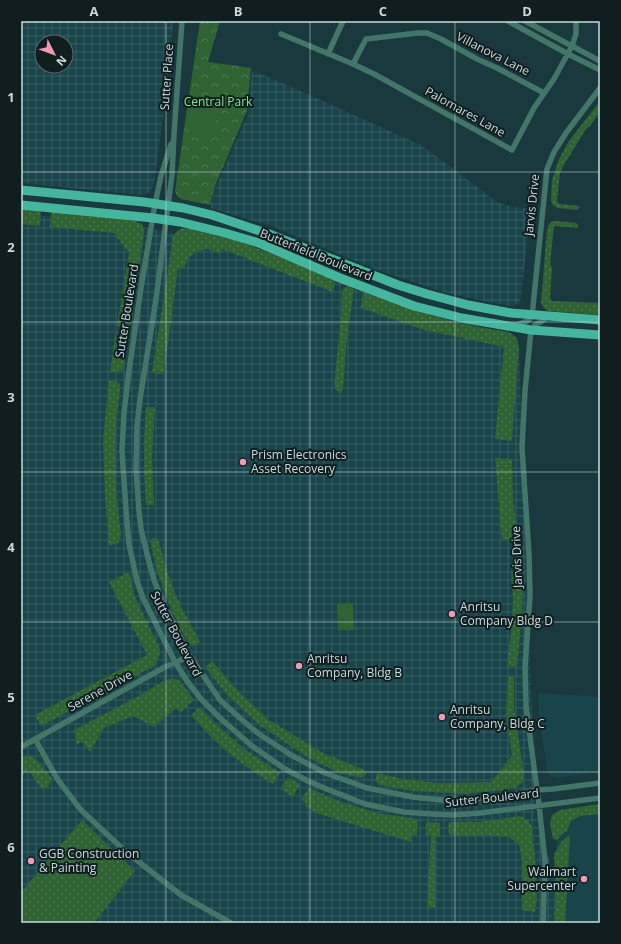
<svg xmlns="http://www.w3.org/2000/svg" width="621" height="944" font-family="'Open Sans',sans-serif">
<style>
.built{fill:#18444a}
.industrial{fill:url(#industrial-grid);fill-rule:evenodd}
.grass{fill:url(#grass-dots)}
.park{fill:url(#park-crowns)}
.pitch{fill:#2f6333}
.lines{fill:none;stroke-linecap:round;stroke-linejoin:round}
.street{stroke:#447569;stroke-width:5.5}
.primary{stroke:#45b59d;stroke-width:9}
.grid{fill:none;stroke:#c9dbde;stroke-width:1;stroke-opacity:0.55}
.poi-dot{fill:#f19ab3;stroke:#111e20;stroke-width:1.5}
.labels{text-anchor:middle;stroke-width:4;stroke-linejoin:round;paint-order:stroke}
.street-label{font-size:12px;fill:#c9dbde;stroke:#111e20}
.park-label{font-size:12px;fill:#85e78c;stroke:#111e20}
.poi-label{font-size:12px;fill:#c9dbde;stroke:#111e20;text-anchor:start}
.neatline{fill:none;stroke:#c9dbde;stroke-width:1.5}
.grid-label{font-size:13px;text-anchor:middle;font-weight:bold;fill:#c9dbde}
</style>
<defs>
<pattern id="industrial-grid" width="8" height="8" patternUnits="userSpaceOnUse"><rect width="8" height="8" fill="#18444a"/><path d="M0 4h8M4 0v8" fill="none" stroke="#385e64"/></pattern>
<pattern id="grass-dots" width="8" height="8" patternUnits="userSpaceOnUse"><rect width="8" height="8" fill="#2f6333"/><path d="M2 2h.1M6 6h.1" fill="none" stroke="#4c7950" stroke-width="1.8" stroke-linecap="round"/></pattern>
<pattern id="park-crowns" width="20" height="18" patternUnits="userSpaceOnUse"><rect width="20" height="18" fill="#2f6333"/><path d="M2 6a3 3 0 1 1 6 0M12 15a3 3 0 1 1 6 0" fill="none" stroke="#4c7950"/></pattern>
</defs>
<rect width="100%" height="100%" fill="#1a393e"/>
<path class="built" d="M538,693l62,4v75l-43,6 -6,-2 -3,-2 -1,-5 -8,-51z
M600,812v111h-48l6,-106z"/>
<path class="industrial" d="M21,21h152l-7,73 -12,90 -4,8 -9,3 -120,-12zM42,42h24v24h-24z
M252,71l17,6 152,68 76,57 15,5 15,1 4,-1 -10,91 -1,4 -5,3 -4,1 -23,-4 -45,-10 -66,-22 -103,-43 -64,-19 5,-19 33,-75z
M21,214l103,9 138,29 249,84 8,8 16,467 20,70 -3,42h-531z"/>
<path class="grass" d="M600,101v11l-10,14 -4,3 -21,34 -5,10 -3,28 1,2 2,1 20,2 -3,4 -19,-2 -5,-3 -2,-4 1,-21 7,-21 10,-18z
M21,209l19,2 1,3 -1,12 -19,-2z
M51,212l71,7 14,2 7,4 1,8 -14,94 -13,-1 12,-73 -15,-20 -64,-6z
M552,221h4l20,2 2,2v3l-24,-2 -4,38 2,4 -2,30 2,3 48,2v12l-52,-4 -5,-4 -2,-4 6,-73 2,-6z
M182,228l8,1 48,12 50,19 47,20 -2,12 -111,-43 -2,5 -12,-5 -10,2 -10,7 -4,10h-6l-14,105 -5,1 -7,-1 21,-136 3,-5z
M350,286l4,4 -7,47 -4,51 -2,6 -5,-4 -2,-5 7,-66 1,-28 3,-4z
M363,292l33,12 41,13 35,9 37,6 8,6 2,10 -7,93 -17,-2 9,-92 -80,-17 -63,-22z
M115,336l13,1 -5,32c-4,4 -8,4 -13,3z
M114,380l6,4v6l-5,45 1,55 5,45 -1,5 -2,3 -9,3 -4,-50 -2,-57 6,-58z
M146,407h9l-3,50 2,48h-8l-2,-32v-32z
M495,458l17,1 1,40 5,42 -16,-1z
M153,538l5,1c7,25 14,51 26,73 5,10 11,20 16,30l-4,3 -4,1 -4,-3 -16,-32 -14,-37 -8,-33z
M511,571h9l3,7 -1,37 -5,51 -10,1 4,-35 2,-33z
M129,572l6,25 25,52c0,7 -1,11 -6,17l-113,60 -6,-11 112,-60 -38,-73z
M212,661l26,30 31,29 54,33 42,17 1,4 -5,4 -22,-5 -35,-18 -43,-29 -32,-29 -24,-30z
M508,675l6,2v30l5,35 5,32 -1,8 -6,5 -13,3 -40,4 -51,-3 -34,-6 -4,-5 2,-7 25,6 36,4 53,-1 21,-26 -6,-43z
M172,678l7,2 15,20 -14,13 -4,-5 -22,19 -21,-11 -29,12 -14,24 -8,-10 -5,2 -3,-14c21,-11 42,-22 63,-33 12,-7 22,-15 35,-19z
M200,707l15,16 28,25 37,25 -7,11c-15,-9 -29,-19 -43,-30 -14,-11 -27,-25 -39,-39z
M24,756h8l7,6 13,17 -4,8 -7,1 -12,-17 -8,4v-18z
M288,778l12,6 -7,13 -13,-8z
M309,788l32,14 36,11 41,6 -1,16h-6v7l-92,-28 -14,-8 1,-3 -5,-3z
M600,804v10l-20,2 -9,5 -4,10 -6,4 -4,5 -4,-1 -3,-15 2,-9 8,-5z
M520,816l8,4 4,7 4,40 1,30 -2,15 -13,-2v-49l-3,-16 -10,-8 -22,-2 -35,1 -4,-4 1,-10h30z
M82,820l53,51 -41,52h-73v-31z
M426,822l14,1v14h-5v70l-8,1 4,-72 -5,-1z
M570,835l-5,88h-11l1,-47 -1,-22 8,-13z"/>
<path class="park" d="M200,21h20l-12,41 30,4 13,2 -4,43 -32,75 -5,19 -29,-6 -4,-3 -2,-5z"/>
<path class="pitch" d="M207,101l14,30 -20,10 -15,-30z
M337,603h16l1,27h-16z"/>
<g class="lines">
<path class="street" d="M182,21l-8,113 -2,41 -16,124 -16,100 -3,27 -1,43 3,42 2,18 7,29 6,22 9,23 27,53 30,44 21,19 18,15 32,21 34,18 42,15 46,9 28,3h28l47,-6 21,-4 16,-1 47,-6
M508,21l60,33 32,16
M525,21l75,40
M281,34l72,30 21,10 138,76 22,-42 20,-29 18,-33 4,-12v-13
M328,54l15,-33
M353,64l13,-25 52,-6h9l14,6 36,20 20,9 47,25
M171,144l-10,32 -6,28 -14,84 -13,90 -4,35 -2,38 4,59 3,34 8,37 6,17 32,64 12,19 14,18 19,19 32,28 33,23 23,12 21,9 36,14 39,8 28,2 20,1 28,-2 120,-15
M513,326c7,-3 15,-3 19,-10l15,-147 7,-17 12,-19 34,-45
M35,739l23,41 23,30 44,41 56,44 50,28
M21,747l144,-80 25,-11
M543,923l2,-62 -6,-56 -13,-99 -1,-39 5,-71 -1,-42 -7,-106 3,-57 6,-61 5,-6 5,-2 6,-5"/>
<path class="primary" d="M21,190l123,12 39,6 29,7 57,19 129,51 29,9 41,11 43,8 89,7
M21,205l132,13 27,4 45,11 34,10 81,35 74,28 48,12 69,12 69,5"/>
</g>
<path class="grid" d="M166,21v902M310,21v902M455,21v902M21,172h579M21,322h579M21,472h579M21,622h579M21,772h579"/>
<g class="poi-dot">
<circle cx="243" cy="462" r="4"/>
<circle cx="452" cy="614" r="4"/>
<circle cx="299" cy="666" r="4"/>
<circle cx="442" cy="717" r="4"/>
<circle cx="31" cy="861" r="4"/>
<circle cx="584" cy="879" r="4"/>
</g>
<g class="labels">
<g class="street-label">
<text transform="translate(493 54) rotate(27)" y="4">Villanova Lane</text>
<text transform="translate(167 77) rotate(-86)" y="4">Sutter Place</text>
<text transform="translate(465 112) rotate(29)" y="4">Palomares Lane</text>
<text transform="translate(532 205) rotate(-84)" y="4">Jarvis Drive</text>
<text transform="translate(316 255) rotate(22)" y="4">Butterfield Boulevard</text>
<text transform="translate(127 311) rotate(-81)" y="4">Sutter Boulevard</text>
<text transform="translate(517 557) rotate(-92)" y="4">Jarvis Drive</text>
<text transform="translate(176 634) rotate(62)" y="4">Sutter Boulevard</text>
<text transform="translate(100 691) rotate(-29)" y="4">Serene Drive</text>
<text transform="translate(492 798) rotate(-6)" y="4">Sutter Boulevard</text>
</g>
<g class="park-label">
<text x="218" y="106">Central Park</text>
</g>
<g class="poi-label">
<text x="251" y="459">Prism Electronics<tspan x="251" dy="14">Asset Recovery</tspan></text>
<text x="460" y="611">Anritsu<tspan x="460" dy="14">Company Bldg D</tspan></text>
<text x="307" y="663">Anritsu<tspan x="307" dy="14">Company, Bldg B</tspan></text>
<text x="450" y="714">Anritsu<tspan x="450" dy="14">Company, Bldg C</tspan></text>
<text x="39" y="858">GGB Construction<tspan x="39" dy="14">&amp; Painting</tspan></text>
<text x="576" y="876" text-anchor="end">Walmart<tspan x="576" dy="14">Supercenter</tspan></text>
</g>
</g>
<rect width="621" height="944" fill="none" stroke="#111e20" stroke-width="44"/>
<g transform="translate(54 54) rotate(132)"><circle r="19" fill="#111e20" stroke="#5b6a6c"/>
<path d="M0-3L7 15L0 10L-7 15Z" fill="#f19ab3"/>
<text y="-6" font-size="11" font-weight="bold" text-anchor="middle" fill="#c9dbde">N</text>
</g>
<rect x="22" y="22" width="577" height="900" class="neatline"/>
<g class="grid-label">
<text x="94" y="16">A</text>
<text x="238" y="16">B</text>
<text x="383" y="16">C</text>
<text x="527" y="16">D</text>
<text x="11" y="102">1</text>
<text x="11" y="252">2</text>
<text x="11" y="402">3</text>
<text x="11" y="552">4</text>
<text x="11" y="702">5</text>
<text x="11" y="852">6</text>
</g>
</svg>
